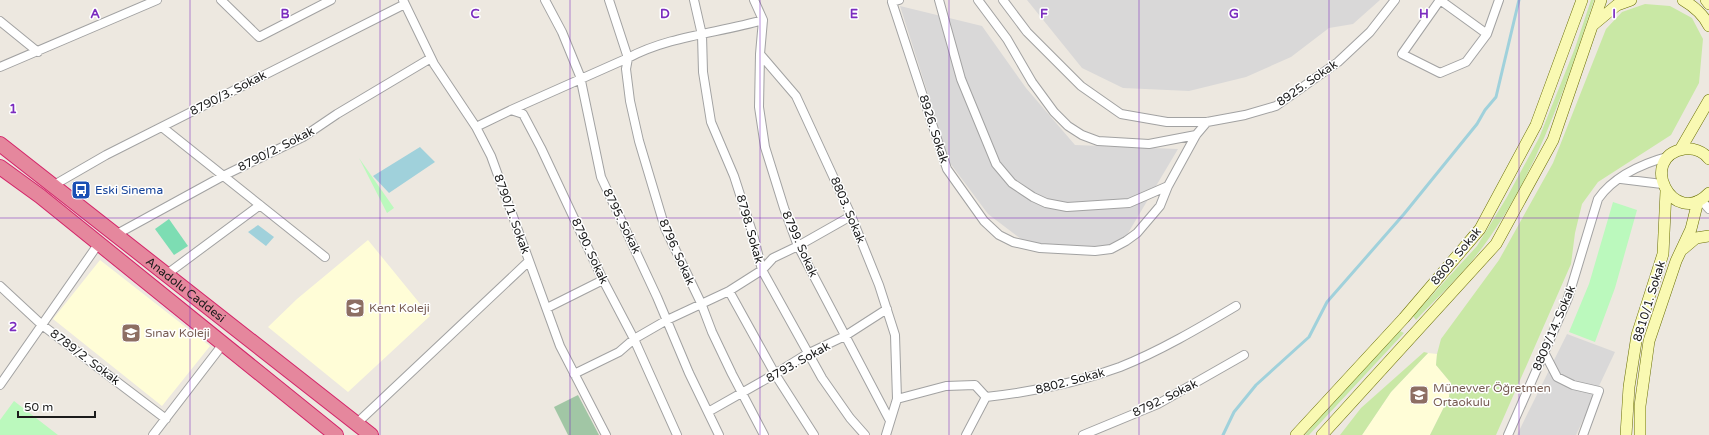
<svg xmlns="http://www.w3.org/2000/svg" width="1709" height="435" font-family="'Varela Round',sans-serif">
<style>
.residential{fill:#d9d8d8}
.education{fill:#fffdd7}
.grass{fill:#c9e8a5}
.cemetery{fill:#a1c6a5}
.park{fill:#bbf9bd}
.pitch{fill:#7dddb3}
.water{fill:#a0d1db}
.lines{fill:none;stroke-linecap:round;stroke-linejoin:round}
.stream{stroke:#a0d1db;stroke-width:3}
.street-casing{stroke:#a2a2a2;stroke-width:10}
.secondary-casing{stroke:#696f05;stroke-width:12}
.highway-casing{stroke:#d42469;stroke-width:16}
.street{stroke:#fff;stroke-width:8}
.secondary{stroke:#f9f9b2;stroke-width:11}
.highway{stroke:#e5879d;stroke-width:14}
.grid{fill:none;stroke:#7b2cbf;stroke-width:1;stroke-opacity:0.55}
.labels{text-anchor:middle;stroke-width:3;stroke-linejoin:round;paint-order:stroke}
.street-label{font-size:12px;fill:#1b1b1b;stroke:#fff}
.transit-label{font-size:12px;fill:#164399;stroke:#fff;text-anchor:start}
.education-label{font-size:12px;fill:#785e54;stroke:#fff;text-anchor:start}
.grid-label{font-size:13px;text-anchor:middle;font-weight:bold;fill:#7b2cbf;stroke:#fff;stroke-width:3;stroke-linejoin:round;paint-order:stroke}
</style>
<rect width="100%" height="100%" fill="#ede8e0"/>
<path class="residential" d="M1027,0h353l-27,24 -24,4 -38,29 -45,20 -57,14 -66,-3 -41,-20z
M900,6l82,20 44,62 49,57 103,4 -60,101 -85,-2 -45,-34 -38,-51z
M1567,334l48,18 -39,83h-59z"/>
<path class="education" d="M368,240l62,76 -82,76 -80,-65 29,-28z
M100,260l110,86 -48,60 -109,-87z
M1428,353l9,1 -1,11 15,18 -2,14 -19,38h-68l29,-43z"/>
<path class="grass" d="M1591,0h3c-30,92 -61,186 -123,262 -17,20 -37,39 -55,58l-3,-4 64,-70 30,-49 32,-59 36,-90z
M1645,4l25,2 22,12 11,21 -4,44 -28,52 -73,47 -16,22 -7,29 -4,31 -75,171h-66l19,-38 2,-14 -15,-18 1,-11 4,-15 58,-79 54,-97 53,-134 16,-17z
M1400,331l4,2 -95,102h-4l33,-39z
M1424,352l4,1 -37,39 -29,43h-22l21,-27z"/>
<path class="cemetery" d="M578,395l21,40h-31l-14,-28z"/>
<path class="park" d="M359,158l35,50 -7,5z
M1613,202l24,8 -22,78 -20,54 -26,-10 20,-48z
M14,401l44,34h-58v-15z"/>
<path class="pitch" d="M169,219l19,27 -14,9 -19,-26z"/>
<path class="water" d="M420,147l15,15 -46,31 -16,-17z
M258,225l16,12 -8,9 -18,-14z"/>
<g class="lines">
<path class="stream" d="M1223,435l11,-23 22,-27 53,-48 18,-35 77,-88 73,-90 8,-14 11,-13 23,-97"/>
<g class="street-casing">
<path id="street" d="M221,0l38,37 72,-37
M403,0l31,64 42,63 15,29 69,190 46,89
M545,0l17,32 18,44 21,101 56,120 32,76 30,62
M609,0l19,58 -2,11 4,32 9,40 26,87 36,75 11,29 20,42 32,61
M694,0l8,35 1,37 8,50 23,54 20,62 8,32 60,108 28,40 15,17
M754,0l9,20 -3,34 36,42 54,117 29,72 16,50 2,64 -11,36
M899,0l-7,2 55,167 37,52 15,14 14,7 27,6 55,3 16,-2 15,-8 11,-8 23,-27 8,-20 28,-51 11,-13
M939,0l22,79 35,85 16,19 21,14 13,6 21,4 62,-4 39,-17
M978,0l29,39 25,43 22,30 14,14 14,9 16,6 51,3 47,-9
M1003,0l24,32 54,54 40,28 46,8h40l38,-7 31,-9 62,-44 32,-30 25,-32
M1440,0l-38,54 38,19 26,-11 21,-28 12,-34
M1440,0l47,34
M0,21l38,31
M760,54l-1,53 6,40 19,61 14,38 91,173
M0,67l157,-67
M511,110l117,-52c41,-22 90,-25 135,-38
M162,127l163,130
M476,127l35,-17 12,4 18,34 62,132 31,59 43,96
M1621,179l41,5
M54,185l52,-30 299,-151
M1701,200l8,9
M117,234l106,-58 80,-39 34,-23 94,-56
M167,274l93,-69
M0,286l42,39 124,94
M729,291l46,83 39,61
M547,308l56,-28
M1544,352l13,25 16,8 26,6 -16,44
M574,374l45,-22 15,-13 33,-19 62,-29 33,-21 11,-12 25,-12 53,-30
M0,385l99,-142
M897,399l49,-13 29,-1 11,12c46,-5 91,-14 134,-30 40,-16 79,-39 116,-61
M708,412l67,-38 32,-20 38,-18 42,-27
M356,424l173,-163
M153,435l70,-91
M966,435l20,-38
M1083,435l75,-31 86,-49
M1508,435l60,-137 30,-99c16,-23 46,-36 72,-43"/>
</g>
<g class="secondary-casing">
<path id="secondary" d="M1683,0c12,7 20,14 26,26
M1706,0l3,4
M1593,25l24,-20 14,-5
M1680,150l29,-50
M1709,159c-6,-8 -16,-11 -25,-10 -47,8 -11,81 25,44
M1683,249l13,-11 13,-2
M1296,435l108,-117 76,-89 56,-104 46,-125
M1322,435l174,-191 57,-104 48,-140
M1626,435l3,-48 8,-52 26,-81 3,-63
M1640,435v-29l9,-65 27,-80 15,-32 7,-28"/>
</g>
<g class="highway-casing">
<g id="highway">
<path id="s1" d="M0,144l371,291"/>
<path d="M0,167l40,29 296,239"/>
</g>
</g>
<use href="#street" class="street"/>
<use href="#secondary" class="secondary"/>
<use href="#highway" class="highway"/>
</g>
<path class="grid" d="M190,0v435M380,0v435M570,0v435M760,0v435M949,0v435M1139,0v435M1329,0v435M1519,0v435M0,218h1709"/>
<defs>
<g id="bus-square" transform="scale(1)"><rect x="-9" y="-9" width="18" height="18" rx="4" fill="#1a4fb4" stroke="#fff"/><path d="M-5-6H5V4H4V6H2V4H-2V6H-4V4H-5ZM-3.5-4V0h7V-4ZM-3.5 1.2v1.5H-2V1.2ZM2 1.2v1.5H3.5V1.2Z" fill="#fff"/></g>
<g id="school-square" transform="scale(1)"><rect x="-9" y="-9" width="18" height="18" rx="4" fill="#8d6e63" stroke="#fff"/><path d="M0-5L7-2L0 1L-7-2ZM-4 1L0 2.5L4 1V4Q0 6-4 4Z" fill="#fff"/></g>
</defs>
<g fill-rule="evenodd">
<use href="#bus-square" x="81" y="190"/>
<use href="#school-square" x="355" y="308"/>
<use href="#school-square" x="131" y="333"/>
<use href="#school-square" x="1419" y="395"/>
</g>
<g class="labels">
<g class="street-label">
<text transform="translate(1307 83) rotate(-35)" y="4">8925. Sokak</text>
<text transform="translate(228 93) rotate(-27)" y="4">8790/3. Sokak</text>
<text transform="translate(934 129) rotate(72)" y="4">8926. Sokak</text>
<text transform="translate(276 149) rotate(-27)" y="4">8790/2. Sokak</text>
<text transform="translate(848 210) rotate(67)" y="4">8803. Sokak</text>
<text transform="translate(512 214) rotate(70)" y="4">8790/1. Sokak</text>
<text transform="translate(622 221) rotate(64)" y="4">8795. Sokak</text>
<text transform="translate(750 229) rotate(74)" y="4">8798. Sokak</text>
<text transform="translate(800 244) rotate(66)" y="4">8799. Sokak</text>
<text transform="translate(590 251) rotate(65)" y="4">8790. Sokak</text>
<text transform="translate(677 252) rotate(66)" y="4">8796. Sokak</text>
<text transform="translate(1456 256) rotate(-50)" y="4">8809. Sokak</text>
<text dy="4" stroke="none"><textPath href="#s1" startOffset="236">Anadolu Caddesi</textPath></text>
<text transform="translate(1649 301) rotate(-73)" y="4">8810/1. Sokak</text>
<text transform="translate(1554 328) rotate(-67)" y="4">8809/14. Sokak</text>
<text transform="translate(85 357) rotate(37)" y="4">8789/2. Sokak</text>
<text transform="translate(798 362) rotate(-29)" y="4">8793. Sokak</text>
<text transform="translate(1070 381) rotate(-15)" y="4">8802. Sokak</text>
<text transform="translate(1165 398) rotate(-26)" y="4">8792. Sokak</text>
</g>
<g class="transit-label">
<text x="95" y="194">Eski Sinema</text>
</g>
<g class="education-label">
<text x="369" y="312">Kent Koleji</text>
<text x="145" y="337">Sınav Koleji</text>
<text x="1433" y="392">Münevver Öğretmen<tspan x="1433" dy="14">Ortaokulu</tspan></text>
</g>
</g>
<g class="grid-label">
<text x="95" y="18">A</text>
<text x="285" y="18">B</text>
<text x="475" y="18">C</text>
<text x="665" y="18">D</text>
<text x="854" y="18">E</text>
<text x="1044" y="18">F</text>
<text x="1234" y="18">G</text>
<text x="1424" y="18">H</text>
<text x="1614" y="18">I</text>
<text x="13" y="113">1</text>
<text x="13" y="331">2</text>
</g>
<path d="M18 411v6h77v-6" fill="none" stroke="#1b1b1b" stroke-width="2"/>
<text x="24" y="411" font-size="12" fill="#1b1b1b" stroke="#ffffff" stroke-width="3" paint-order="stroke">50 m</text>
</svg>
